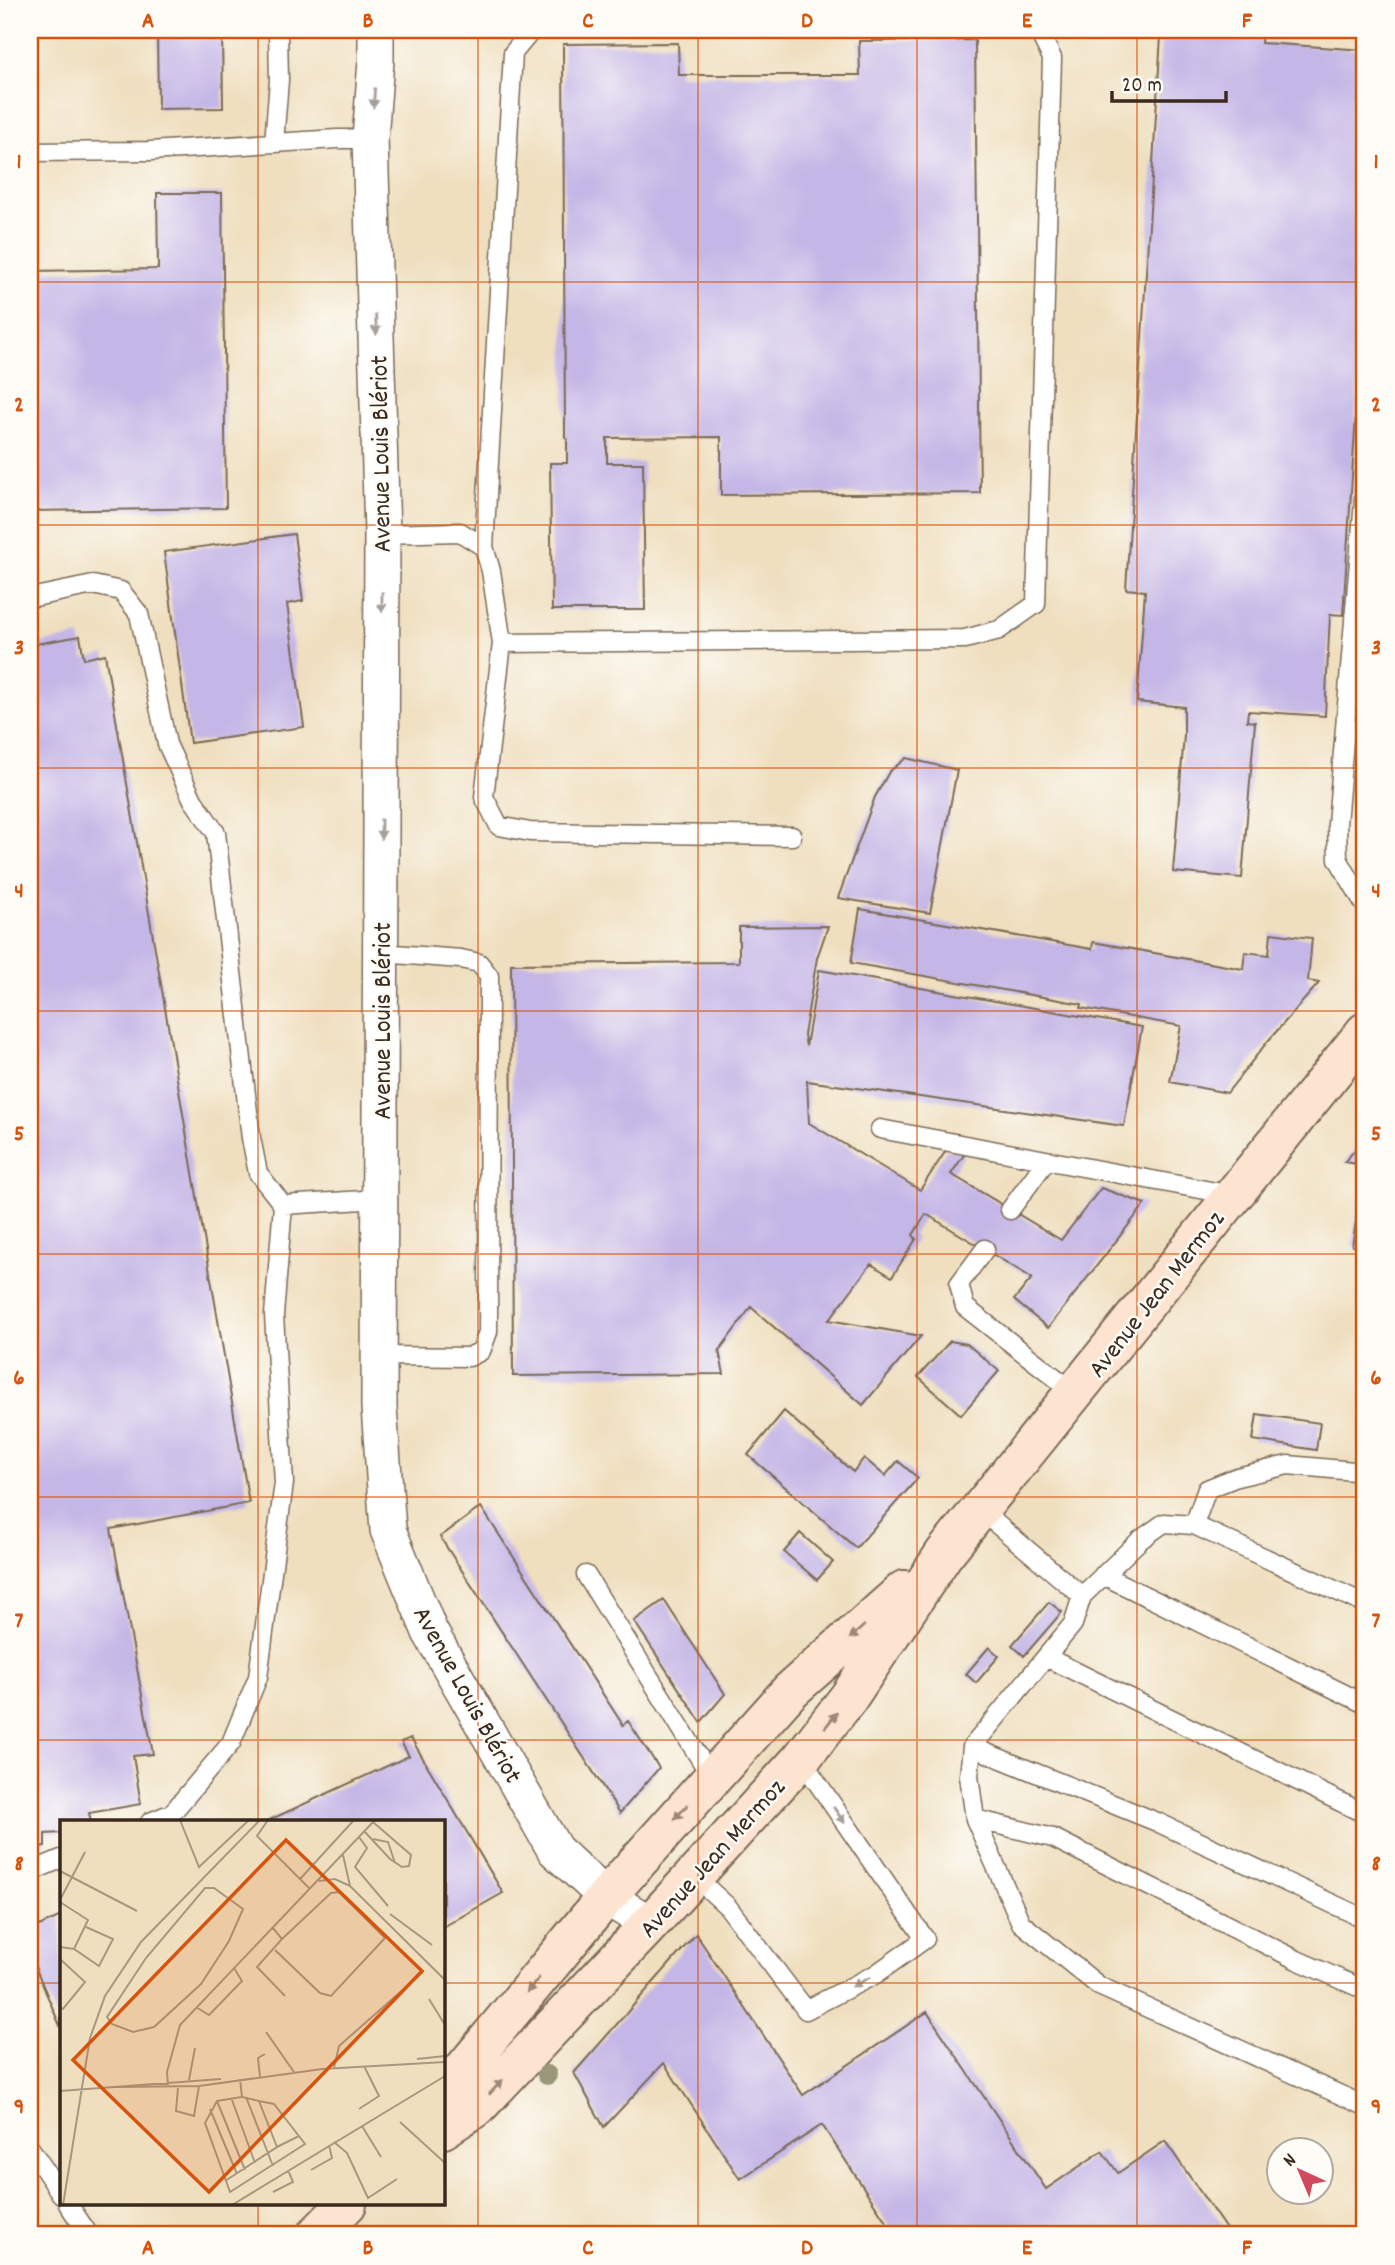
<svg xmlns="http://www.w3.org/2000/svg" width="1395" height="2265" font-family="Dekko,sans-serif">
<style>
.building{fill:#c4b6e6}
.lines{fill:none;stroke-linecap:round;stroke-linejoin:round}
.lane-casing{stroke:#7a6956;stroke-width:21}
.street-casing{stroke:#7a6956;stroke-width:38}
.secondary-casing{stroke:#7a6956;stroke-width:42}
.lane{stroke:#fff;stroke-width:18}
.street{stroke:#fff;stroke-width:35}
.secondary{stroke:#fde4d1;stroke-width:38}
.tree{fill:#989779}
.oneway{fill:#a79f9a}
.oneway2{fill:#9c8778}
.grid{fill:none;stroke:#d7540e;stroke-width:2;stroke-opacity:0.55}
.labels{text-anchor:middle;stroke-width:5;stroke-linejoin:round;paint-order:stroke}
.street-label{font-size:26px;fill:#3b2a1e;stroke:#fdfcf7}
.inset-road{fill:none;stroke:#a7977f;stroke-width:2}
.view{fill:#d7540e;fill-opacity:0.15;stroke:#d7540e;stroke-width:3.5}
.inset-edge{fill:none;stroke:#3b2a1e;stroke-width:3.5}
.neatline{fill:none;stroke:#d7540e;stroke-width:2.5}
.grid-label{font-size:23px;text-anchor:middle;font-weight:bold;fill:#d7540e}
</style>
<rect width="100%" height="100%" fill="#fdfcf7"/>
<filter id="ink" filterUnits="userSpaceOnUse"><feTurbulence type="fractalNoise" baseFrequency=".0143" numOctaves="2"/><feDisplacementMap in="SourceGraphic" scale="14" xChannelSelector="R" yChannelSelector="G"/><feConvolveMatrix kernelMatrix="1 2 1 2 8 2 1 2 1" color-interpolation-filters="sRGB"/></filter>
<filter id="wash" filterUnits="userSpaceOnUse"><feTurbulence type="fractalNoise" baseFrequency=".00686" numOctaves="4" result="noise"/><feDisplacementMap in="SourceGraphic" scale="28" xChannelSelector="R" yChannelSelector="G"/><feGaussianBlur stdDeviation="1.57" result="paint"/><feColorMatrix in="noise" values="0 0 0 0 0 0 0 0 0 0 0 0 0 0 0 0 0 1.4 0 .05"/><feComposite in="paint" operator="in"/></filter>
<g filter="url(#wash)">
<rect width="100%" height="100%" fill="#efdfbf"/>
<g id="blocks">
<path class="building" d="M157,30h65l1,78 -65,1z
M1184,30h78l-1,13 104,7v226l-22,339 -13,-1 -5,102 -77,-5 -1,10 8,1 -13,156 -69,-6 11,-137v-28l-47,-5 8,-111 -19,-2 35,-553 23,2z
M975,40l5,453 -259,2v-58l-114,1v25h36l2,147h-93l-2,-147h17v-24l-2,-2 -2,-393 115,-1 1,32h181l-1,-34z
M157,193h65l4,315 -196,3v-240l128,-2z
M294,534l9,67 -16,3 17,123 -114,16 -26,-191z
M80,636l4,23 21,-5 144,849 -138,26 42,225 -20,2 8,48 -52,9 2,9h-30v11l-16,1v12l-15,2v-1203z
M906,758l51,12 -27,143 -92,-15 37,-101 14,-25z
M860,909l232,40 1,-7 150,27 2,-17 24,3 2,-22 41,5 -4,43 11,2 -51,58 -41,52 -57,-11 11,-56 -100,-18 1,-4 -231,-41z
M828,926l-11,32 -13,77 2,11 13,-76 323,57 -18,99 -317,-45 2,42 111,67 27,-41 19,3 -15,22 110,66 40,-52 44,16 -97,124 -34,-28 18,-22 -106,-64 -13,21 3,4 -24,38 -21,-13 -42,56 92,16 -58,69 -112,-98 -32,44 5,23 -211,2 -2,-412 228,-2v-35z
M1365,1139v26l-21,-3z
M1364,1173h1v75l-13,-2z
M950,1341l17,3 32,27 -38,44 -43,-38z
M784,1411l69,61 11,-14 21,18 13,-15 20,17 -62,70 -108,-93z
M1257,1414l63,9 -4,27 -63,-10z
M481,1507l142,218 5,-4 31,47 -39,45 -180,-276z
M800,1533l33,29 -16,18 -33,-28z
M664,1600l61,94 -24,28 -67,-101z
M1049,1602l13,10 -38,44 -12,-11z
M989,1647l10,9 -23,27 -10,-9z
M411,1738l92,155 -60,34v-105h-178l144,-66 -8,-14z
M61,1916v112l-31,-73v-25z
M696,1934l107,161 124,-83 119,177 56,-38 16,22 47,-32 65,94h-335l-73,-110 -82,54 -76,-116 -60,64 -30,-54z"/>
</g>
</g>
<g filter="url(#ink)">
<use href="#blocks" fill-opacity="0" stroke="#7a6956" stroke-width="2"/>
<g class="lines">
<g class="lane-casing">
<path id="lane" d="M278,30l1,50 -5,63 63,-4h33
M30,152l120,-1 124,-8
M1365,489l-28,335 1,35 27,46
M382,534l78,-2 24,15 7,24 11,72 -18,154 15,29 31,6 262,4
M484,547l29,-494 19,-23
M30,598l63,-13 28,6 18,23 28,130 26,56 23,33 35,305 7,35 25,32 -9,110 10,168 -26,194 -27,66 -59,70 -22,9
M502,643l463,-4 34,-9 37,-26 16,-546 -14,-28
M880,1129l352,66
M283,1205l97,-6
M1010,1210l36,-49
M985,1249l-26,35 6,23 110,86
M380,1356l89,1 12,-6 7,-19 1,-356 -10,-13 -18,-4 -80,-6
M980,1510l102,86 -9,28 -101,123 -3,29 6,43 46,104 78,63 266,120
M1194,1525l13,-36 30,-12 51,-12 77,7
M586,1575l126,203
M1103,1575l262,129
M1082,1596l58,-56 24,-17 30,2 171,79
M1046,1657l319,157
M972,1747l185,75 208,97
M975,1819l78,19 244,122 68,30
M30,1872l31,-13
M693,1875l35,32 78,103 70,-36 49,-35 -124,-180
M30,2148l31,46
M68,2204l21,31"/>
</g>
<g class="street-casing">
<path id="street" d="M376,30v31l-6,78 12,395 -3,873 9,123 42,102 125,218 51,47 44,27"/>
</g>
<g class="secondary-casing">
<path id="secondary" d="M443,2094l163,-197 184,-206 114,-101
M443,2129l35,-23 172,-182 151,-165 48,-62 95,-143 421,-522
M316,2235l31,-31"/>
</g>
<use href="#lane" class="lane"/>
<use href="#street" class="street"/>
<use href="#secondary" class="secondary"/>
</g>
<circle class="tree" cx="547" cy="2075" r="10"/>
<defs><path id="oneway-solid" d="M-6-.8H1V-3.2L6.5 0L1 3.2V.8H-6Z" transform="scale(1.75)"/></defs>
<g class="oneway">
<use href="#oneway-solid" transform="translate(374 98) rotate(94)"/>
<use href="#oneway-solid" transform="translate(376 325) rotate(88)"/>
<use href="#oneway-solid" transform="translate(382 602) rotate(90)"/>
<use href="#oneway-solid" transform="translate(381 829) rotate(90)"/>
<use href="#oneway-solid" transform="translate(839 1815) rotate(55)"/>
<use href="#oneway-solid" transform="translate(861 1982) rotate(153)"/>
</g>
<g class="oneway2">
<use href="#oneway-solid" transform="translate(857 1632) rotate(138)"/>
<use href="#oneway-solid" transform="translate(831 1720) rotate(-52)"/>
<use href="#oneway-solid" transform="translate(681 1812) rotate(132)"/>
<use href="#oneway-solid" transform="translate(533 1985) rotate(130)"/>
<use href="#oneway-solid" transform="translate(496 2087) rotate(-47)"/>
</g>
</g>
<path class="grid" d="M258,30v1792M478,30v2205M698,30v2205M917,30v2205M1137,30v2205M30,282h1335M30,525h1335M30,768h1335M30,1011h1335M30,1254h1335M30,1497h1335M30,1740h1335M30,1983h31M443,1983h922M258,2204v31"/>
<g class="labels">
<g class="street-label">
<text transform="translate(379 454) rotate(-91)" y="9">Avenue Louis Blériot</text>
<text transform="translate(381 1021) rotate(-90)" y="9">Avenue Louis Blériot</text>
<text transform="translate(1155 1293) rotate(-52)" y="9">Avenue Jean Mermoz</text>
<text transform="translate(469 1694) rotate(61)" y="9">Avenue Louis Blériot</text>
<text transform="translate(711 1857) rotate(-48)" y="9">Avenue Jean Mermoz</text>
</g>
</g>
<g transform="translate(60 1820)">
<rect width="385" height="385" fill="#efdfbf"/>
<path class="inset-road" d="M120,0l19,47 50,-47M208,0l-11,16 43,43M304,11l26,28 12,8 7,-1 2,-11 -38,-33M299,17l8,11 -12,19 33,39M313,19l15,3 7,21M283,35l7,31 95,94M0,51l77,40M259,61l16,-2 15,7M145,68h9l29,21 -14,32 -28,43 -47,43 -21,5 -21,-8 -5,-7 39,-59zM249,68l-9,-9 54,-59M0,80l25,-48M0,82l28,18 -14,29M330,94l42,31M213,108l9,11 -25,28 28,29M0,127l14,2 25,17 14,-27 -27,-12M215,130l45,43 11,3 54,-58 -46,-46 -8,1 -49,46M0,139l25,23 -22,27 -3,-2M369,179l16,26M136,187l13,8 33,-34 -8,-13M206,212l28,40M357,239l28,-3M274,248l5,-22 84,-74M200,257l-2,-19 7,-4M180,259l2,18 -25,4 -12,22 25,69 75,-48 -31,-40 -15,-3M129,260l6,-32M108,265l-1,-13 13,-47 195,-205M60,267l79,-1 123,-17 123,-7M118,268l-2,23 18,5 5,-30M0,271l161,-12M186,277l27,69M172,280l23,63M157,281l28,69M150,289l27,65M299,289l20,-13 -15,-30M0,302v24M340,302l45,41M302,306l19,31M274,322l13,11 21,45 29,-19M217,327l22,-11M251,350l21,-12 -3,-13M165,361l52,-34 -18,-46 -17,-4M213,372l20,-10 -5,-12M3,385l27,-167 15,-42 36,-54 119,-122M172,385l213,-129"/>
<path class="view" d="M226,20l136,131 -213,221 -136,-132z"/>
<rect width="385" height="385" class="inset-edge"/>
</g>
<rect width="1395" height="2265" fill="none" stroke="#fdfcf7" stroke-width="77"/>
<g transform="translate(1300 2171) rotate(316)"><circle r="33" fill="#fdfcf7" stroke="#afa8a0" stroke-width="2"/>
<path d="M0-5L12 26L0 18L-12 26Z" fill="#d1495b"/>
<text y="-10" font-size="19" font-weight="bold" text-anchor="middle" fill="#3b2a1e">N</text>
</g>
<path d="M1112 91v10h114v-10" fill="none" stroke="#3b2a1e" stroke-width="3.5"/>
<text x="1122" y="91" font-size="21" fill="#3b2a1e" stroke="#fdfcf7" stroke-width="5" paint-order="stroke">20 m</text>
<rect x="38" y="38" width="1318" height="2188" class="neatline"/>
<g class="grid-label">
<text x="148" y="27">A</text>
<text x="368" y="27">B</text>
<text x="588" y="27">C</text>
<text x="807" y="27">D</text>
<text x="1027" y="27">E</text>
<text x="1247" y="27">F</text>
<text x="19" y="168">1</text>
<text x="1376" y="168">1</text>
<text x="19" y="411">2</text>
<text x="1376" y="411">2</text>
<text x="19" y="654">3</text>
<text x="1376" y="654">3</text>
<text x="19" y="897">4</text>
<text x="1376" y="897">4</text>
<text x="19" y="1140">5</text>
<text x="1376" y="1140">5</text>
<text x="19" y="1384">6</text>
<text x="1376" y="1384">6</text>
<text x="19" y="1627">7</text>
<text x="1376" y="1627">7</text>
<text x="19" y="1870">8</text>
<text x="1376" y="1870">8</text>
<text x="19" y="2113">9</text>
<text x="1376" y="2113">9</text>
<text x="148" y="2254">A</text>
<text x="368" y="2254">B</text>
<text x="588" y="2254">C</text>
<text x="807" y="2254">D</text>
<text x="1027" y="2254">E</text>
<text x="1247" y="2254">F</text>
</g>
</svg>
